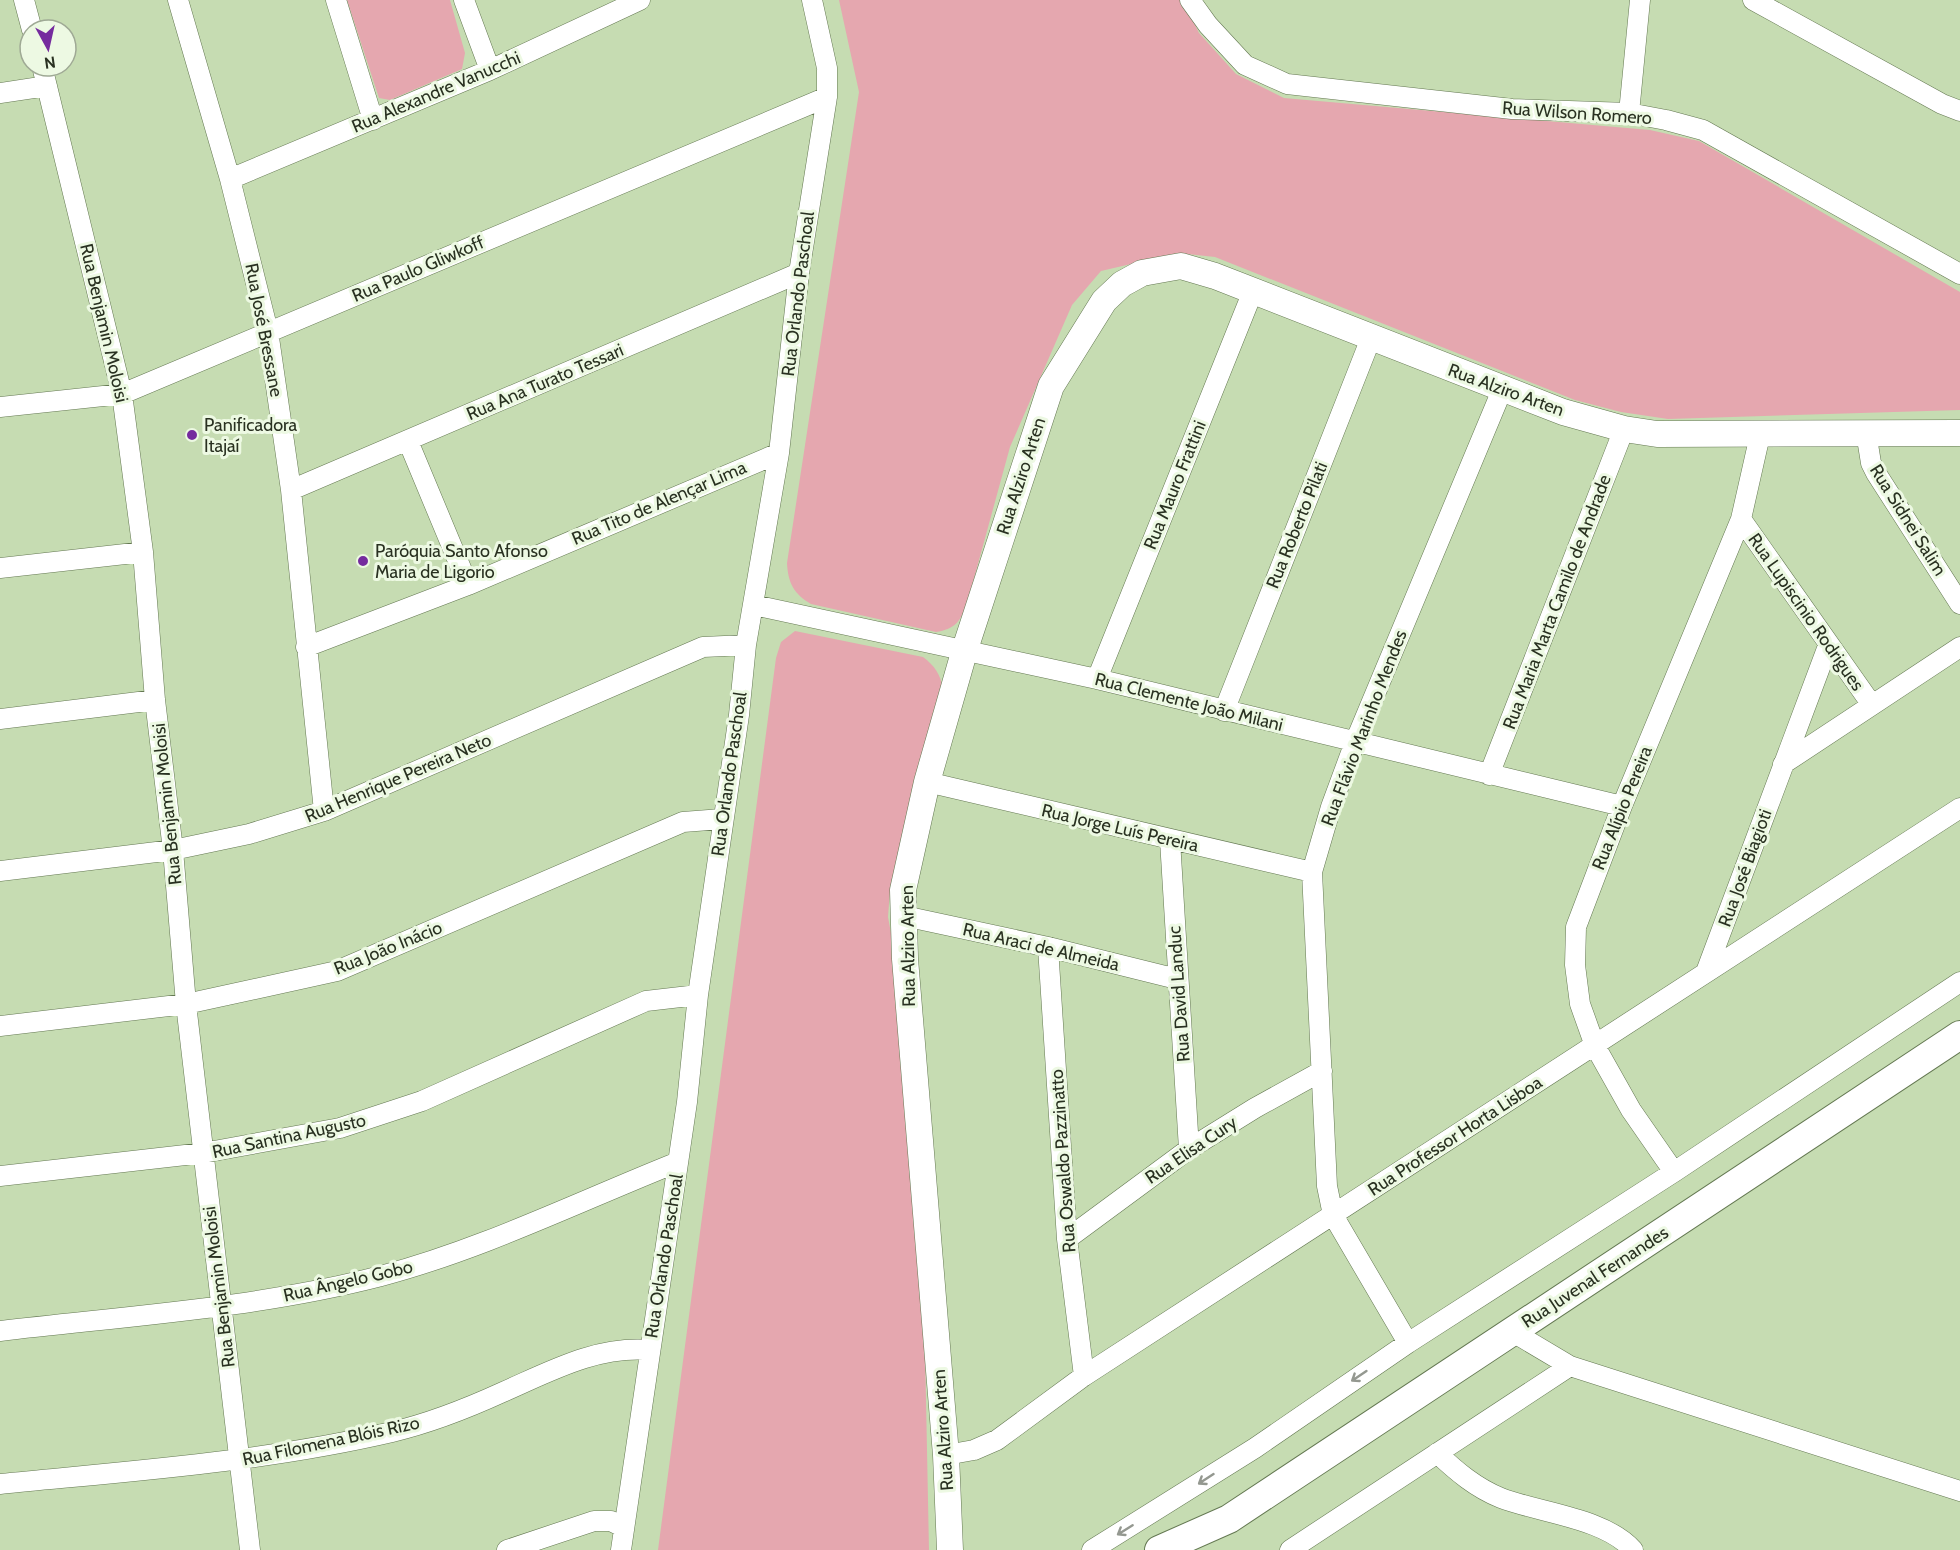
<svg xmlns="http://www.w3.org/2000/svg" width="1960" height="1550" font-family="Cabin,sans-serif">
<style>
.green{fill:#e5a7af}
.lines{fill:none;stroke-linecap:round;stroke-linejoin:round}
.minor-casing{stroke:#647852;stroke-width:21}
.tertiary-casing{stroke:#647852;stroke-width:27}
.secondary-casing{stroke:#647852;stroke-width:30}
.minor{stroke:#fff;stroke-width:20}
.tertiary{stroke:#fff;stroke-width:26}
.secondary{stroke:#fff;stroke-width:28}
.oneway{stroke:#949890}
.poi-dot{fill:#752b9e;stroke:#edf9e3;stroke-width:2}
.labels{text-anchor:middle;stroke-width:6;stroke-linejoin:round;paint-order:stroke}
.street-label{font-size:18px;fill:#293121;stroke:#edf9e3}
.poi-label{font-size:18px;fill:#293121;stroke:#edf9e3;text-anchor:start}
</style>
<rect width="100%" height="100%" fill="#c6dcb2"/>
<path class="green" d="M347,0h103l15,53 -3,16 -72,31 -11,-2z
M839,0h344l16,33 37,41 48,24 366,32 49,11 261,151v118l-292,9 -47,-7 -46,-12 -360,-143 -37,-4 -77,18 -29,34 -62,142 -43,157c-7,18 -12,25 -31,28l-125,-28c-17,-10 -23,-21 -24,-41l72,-471z
M795,631l128,26c12,9 17,17 20,31l-53,203 -2,26 5,27 32,406 4,200h-271l118,-892 5,-16z"/>
<g class="lines">
<g class="minor-casing">
<path id="minor" d="M24,0l8,30
M178,0l52,179 38,152 23,159 33,321
M336,0l37,120
M464,0l26,70
M1190,0l18,25 37,40 42,19 225,25 117,4 37,7 37,10 257,144
M1753,0l189,104 18,7
M42,66l80,328 21,158 12,148 18,150 13,154 64,546
M0,93l47,-7
M1629,113l11,-113
M230,179l260,-109 150,-70
M0,407l122,-13 705,-297
M1866,432l5,31 5,10 84,131
M408,441l60,144
M291,490l508,-217
M1741,519l131,186
M0,568l143,-16
M754,605l343,74 525,127
M306,647l162,-62 311,-132
M1097,679l156,-388
M1224,711l147,-373
M0,719l155,-19
M1783,764l177,-117
M1489,775l135,-346
M927,782l385,90
M1170,840l19,309
M0,871l173,-21 76,-16 75,-23 379,-164 43,-2
M904,916l144,31 129,32
M1048,947l19,292 17,137
M1706,972l122,-326
M0,1026l186,-22 151,-33 346,-149 39,-3
M1674,1172l-43,-62 -36,-64 -15,-42 -5,-39 1,-38 46,-121 119,-287 19,-84
M0,1176l203,-23 137,-25 82,-27 224,-100 52,-6
M1067,1239l122,-90 66,-41 67,-37
M0,1331c127,-15 257,-23 381,-55 102,-27 199,-75 297,-114
M1511,1331l59,35 390,125
M1408,1343l-75,-128 -6,-29 -15,-314 19,-65 24,-65 147,-352
M1437,1453c19,18 39,35 64,45 39,15 104,20 132,52
M946,1455l28,-5 23,-10 87,-64 876,-568
M0,1484c131,-13 263,-22 392,-52 38,-9 76,-24 111,-40 48,-21 93,-46 146,-42
M507,1550l87,-29h17l12,6
M621,1550l66,-448 11,-107 41,-280 7,-70 33,-192 20,-180 28,-176v-29l-15,-68
M1092,1550l163,-102 153,-105 266,-171 286,-190
M1290,1550l280,-184"/>
</g>
<g class="tertiary-casing">
<path id="tertiary" d="M950,1550l-4,-95 -41,-496 -2,-69 24,-108 38,-133 86,-263 53,-85 18,-17 20,-11 39,-7 34,10 348,136 61,17 33,5 303,-1"/>
</g>
<g class="secondary-casing">
<path id="secondary" d="M1159,1550l70,-31 731,-484"/>
</g>
<use href="#minor" class="minor"/>
<use href="#tertiary" class="tertiary"/>
<use href="#secondary" class="secondary"/>
</g>
<defs><path id="oneway-shaft" d="M-6 0H5M1.5-3L5.5 0L1.5 3" fill="none" stroke-width="1.6" stroke-linecap="round" stroke-linejoin="round" transform="scale(1.5)"/></defs>
<g class="oneway">
<use href="#oneway-shaft" transform="translate(1359 1376) rotate(146)"/>
<use href="#oneway-shaft" transform="translate(1206 1479) rotate(147)"/>
<use href="#oneway-shaft" transform="translate(1125 1530) rotate(148)"/>
</g>
<g class="poi-dot">
<circle cx="192" cy="435" r="6"/>
<circle cx="363" cy="561" r="6"/>
</g>
<g class="labels">
<g class="street-label">
<text transform="translate(436 92) rotate(-23)" y="6">Rua Alexandre Vanucchi</text>
<text transform="translate(1577 113) rotate(4)" y="6">Rua Wilson Romero</text>
<text transform="translate(418 269) rotate(-23)" y="6">Rua Paulo Gliwkoff</text>
<text transform="translate(798 294) rotate(-83)" y="6">Rua Orlando Paschoal</text>
<text transform="translate(104 323) rotate(77)" y="6">Rua Benjamin Moloisi</text>
<text transform="translate(264 330) rotate(79)" y="6">Rua José Bressane</text>
<text transform="translate(545 382) rotate(-23)" y="6">Rua Ana Turato Tessari</text>
<text transform="translate(1506 390) rotate(20)" y="6">Rua Alziro Arten</text>
<text transform="translate(1021 476) rotate(-72)" y="6">Rua Alziro Arten</text>
<text transform="translate(1175 485) rotate(-68)" y="6">Rua Mauro Frattini</text>
<text transform="translate(659 503) rotate(-23)" y="6">Rua Tito de Alençar Lima</text>
<text transform="translate(1908 520) rotate(58)" y="6">Rua Sidnei Salim</text>
<text transform="translate(1297 525) rotate(-68)" y="6">Rua Roberto Pilati</text>
<text transform="translate(1557 602) rotate(-69)" y="6">Rua Maria Marta Camilo de Andrade</text>
<text transform="translate(1806 612) rotate(55)" y="6">Rua Lupiscinio Rodrigues</text>
<text transform="translate(1189 702) rotate(14)" y="6">Rua Clemente João Milani</text>
<text transform="translate(1364 728) rotate(-69)" y="6">Rua Flávio Marinho Mendes</text>
<text transform="translate(729 774) rotate(-82)" y="6">Rua Orlando Paschoal</text>
<text transform="translate(398 778) rotate(-23)" y="6">Rua Henrique Pereira Neto</text>
<text transform="translate(167 804) rotate(-96)" y="6">Rua Benjamin Moloisi</text>
<text transform="translate(1622 808) rotate(-68)" y="6">Rua Alípio Pereira</text>
<text transform="translate(1120 828) rotate(13)" y="6">Rua Jorge Luís Pereira</text>
<text transform="translate(1745 868) rotate(-70)" y="6">Rua José Biagioti</text>
<text transform="translate(908 946) rotate(-91)" y="6">Rua Alziro Arten</text>
<text transform="translate(1041 947) rotate(13)" y="6">Rua Araci de Almeida</text>
<text transform="translate(388 948) rotate(-22)" y="6">Rua João Inácio</text>
<text transform="translate(1179 994) rotate(-94)" y="6">Rua David Landuc</text>
<text transform="translate(289 1136) rotate(-12)" y="6">Rua Santina Augusto</text>
<text transform="translate(1455 1136) rotate(-33)" y="6">Rua Professor Horta Lisboa</text>
<text transform="translate(1191 1150) rotate(-34)" y="6">Rua Elisa Cury</text>
<text transform="translate(1063 1161) rotate(-94)" y="6">Rua Oswaldo Pazzinatto</text>
<text transform="translate(664 1256) rotate(-81)" y="6">Rua Orlando Paschoal</text>
<text transform="translate(1595 1277) rotate(-33)" y="6">Rua Juvenal Fernandes</text>
<text transform="translate(348 1281) rotate(-13)" y="6">Rua Ângelo Gobo</text>
<text transform="translate(219 1287) rotate(-97)" y="6">Rua Benjamin Moloisi</text>
<text transform="translate(943 1430) rotate(-94)" y="6">Rua Alziro Arten</text>
<text transform="translate(331 1441) rotate(-12)" y="6">Rua Filomena Blóis Rizo</text>
</g>
<g class="poi-label">
<text x="204" y="431">Panificadora<tspan x="204" dy="21">Itajaí</tspan></text>
<text x="375" y="557">Paróquia Santo Afonso<tspan x="375" dy="21">Maria de Ligorio</tspan></text>
</g>
</g>
<g transform="translate(48 48) rotate(172)"><circle r="28" fill="#edf9e3" stroke="#9fa995" stroke-width="1.5"/>
<path d="M0-4.5L10 22L0 15L-10 22Z" fill="#752b9e"/>
<text y="-9" font-size="16" font-weight="bold" text-anchor="middle" fill="#293121">N</text>
</g>
</svg>
